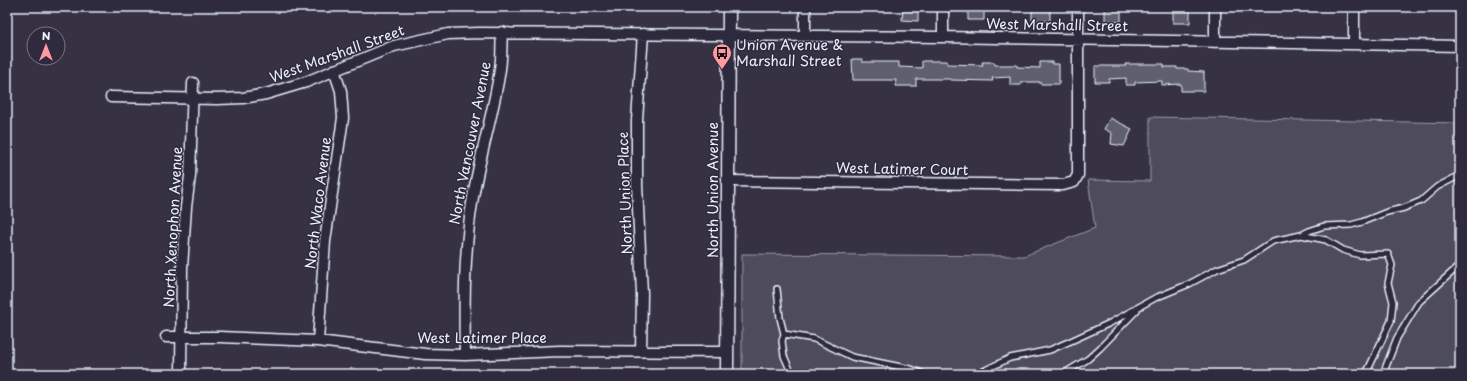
<svg xmlns="http://www.w3.org/2000/svg" width="1467" height="381" font-family="'Playpen Sans',sans-serif">
<style>
.green{fill:#4d4b5c;stroke:#9a9eaa}
.building{fill:#605e6e;stroke:#e8f1f8}
.lines{fill:none;stroke-linecap:round;stroke-linejoin:round}
.service-casing{stroke:#e8f1f8;stroke-width:8}
.minor-casing{stroke:#e8f1f8;stroke-width:13}
.tertiary-casing{stroke:#e8f1f8;stroke-width:15}
.service{stroke:#2f2a3d;stroke-width:5}
.minor{stroke:#2f2a3d;stroke-width:10}
.tertiary{stroke:#2f2a3d;stroke-width:12}
.labels{text-anchor:middle;stroke-width:3;stroke-linejoin:round;paint-order:stroke}
.street-label{font-size:14px;fill:#e8f1f8;stroke:#2f2a3d}
.poi-label{font-size:14px;fill:#e8f1f8;stroke:#2f2a3d;text-anchor:start}
</style>
<rect width="100%" height="100%" fill="#363244"/>
<filter id="ink" filterUnits="userSpaceOnUse"><feTurbulence type="fractalNoise" baseFrequency=".025" numOctaves="2"/><feDisplacementMap in="SourceGraphic" scale="8" xChannelSelector="R" yChannelSelector="G"/><feConvolveMatrix kernelMatrix="1 2 1 2 8 2 1 2 1" color-interpolation-filters="sRGB"/></filter>
<g filter="url(#ink)">
<path class="green" d="M1150,117l310,6v251h-718v-120l282,2 71,-28 -7,-48 62,1z"/>
<path class="building" d="M903,7h13v4h2v10l-16,-1z
M968,7h16v13h-16z
M1032,7h18v14h-18z
M1105,7h16v15h-16z
M1173,7h17v16h-17z
M852,59h10v3h37v5l23,1v-7h25v3l36,1 -1,-3h12l1,3h22v2l23,1v-6h12v2h7v20h-19v-2h-19v3h-11v-8l-18,1 1,3 -42,-1v-1h-35v7h-21l1,-6h-43z
M1125,64h39v3h13v2h11v2l16,1v19h-23v-7l-19,1v-4l-27,1v3h-9v-7l-17,1v3h-14v-16h31z
M1110,118l22,11 -8,17 -13,-2 1,-11 -8,-4z"/>
<g class="lines">
<g class="service-casing">
<path id="service" d="M1301,235l25,5 17,10 17,5 28,-1 4,11 -4,18 5,19 -2,19 -25,53
M777,289l3,29 4,16 -2,7 2,15 8,18
M784,334l30,5 38,18 59,12 13,5
M977,374l33,-16 40,-8 23,-10 37,-17 45,-25 34,-14 28,-15 27,-9 29,-19 28,-6 8,-4 15,-5 27,-1 11,-3 25,-10 17,-4 17,-7 16,-14 23,-12
M1063,374l25,-15 12,-11 37,-38
M1383,374l14,-36 22,-36 41,-37"/>
</g>
<g class="minor-casing">
<path id="minor" d="M805,36v-29
M943,37v-30
M1215,42v-35
M1354,44v-37
M111,97l106,2 26,-1 23,-4 40,-12 88,-36 54,-12 32,-1 463,4 517,9
M728,181l335,4 11,-3 4,-7v-168
M166,337h54l98,4 107,13 40,1 94,-4 168,1
M318,341l7,-100 18,-123 -2,-27 -7,-21
M641,351l1,-57 -5,-109v-65l6,-86
M465,355c-1,-53 -1,-106 8,-158 7,-43 21,-85 27,-128 2,-12 1,-25 2,-37
M181,374l1,-106 4,-61 4,-31 3,-93"/>
</g>
<g class="tertiary-casing">
<path id="tertiary" d="M727,374l2,-367"/>
</g>
<use href="#service" class="service"/>
<use href="#minor" class="minor"/>
<use href="#tertiary" class="tertiary"/>
</g>
</g>
<defs>
<g id="bus-pin" transform="scale(1)"><path d="M0 17L-7.5 6A9.5 9.5 0 1 1 7.5 6Z" fill="#ff9aa2" stroke="#2f2a3d"/><path d="M-5-6H5V4H4V6H2V4H-2V6H-4V4H-5ZM-3.5-4V0h7V-4ZM-3.5 1.2v1.5H-2V1.2ZM2 1.2v1.5H3.5V1.2Z" fill="#111"/></g>
</defs>
<g fill-rule="evenodd">
<use href="#bus-pin" x="722" y="53"/>
</g>
<g class="labels">
<g class="street-label">
<text transform="translate(1057 25) rotate(1)" y="5">West Marshall Street</text>
<text transform="translate(337 54) rotate(-20)" y="5">West Marshall Street</text>
<text transform="translate(470 143) rotate(-79)" y="5">North Vancouver Avenue</text>
<text transform="translate(902 169) rotate(1)" y="5">West Latimer Court</text>
<text transform="translate(713 190) rotate(-90)" y="5">North Union Avenue</text>
<text transform="translate(625 193) rotate(-92)" y="5">North Union Place</text>
<text transform="translate(318 203) rotate(-83)" y="5">North Waco Avenue</text>
<text transform="translate(173 227) rotate(-87)" y="5">North Xenophon Avenue</text>
<text x="482" y="343">West Latimer Place</text>
</g>
<g class="poi-label">
<text x="736" y="50">Union Avenue &amp;<tspan x="736" dy="16">Marshall Street</tspan></text>
</g>
</g>
<rect width="1467" height="381" fill="none" stroke="#2f2a3d" stroke-width="24"/>
<rect x="12" y="12" width="1443" height="357" fill="none" stroke="#e8f1f8" stroke-width="1.5" filter="url(#ink)"/>
<g transform="translate(46 46)"><circle r="19" fill="#2f2a3d" stroke="#797a88"/>
<path d="M0-3L7 15L0 10L-7 15Z" fill="#ff9aa2"/>
<text y="-6" font-size="11" font-weight="bold" text-anchor="middle" fill="#e8f1f8">N</text>
</g>
</svg>
